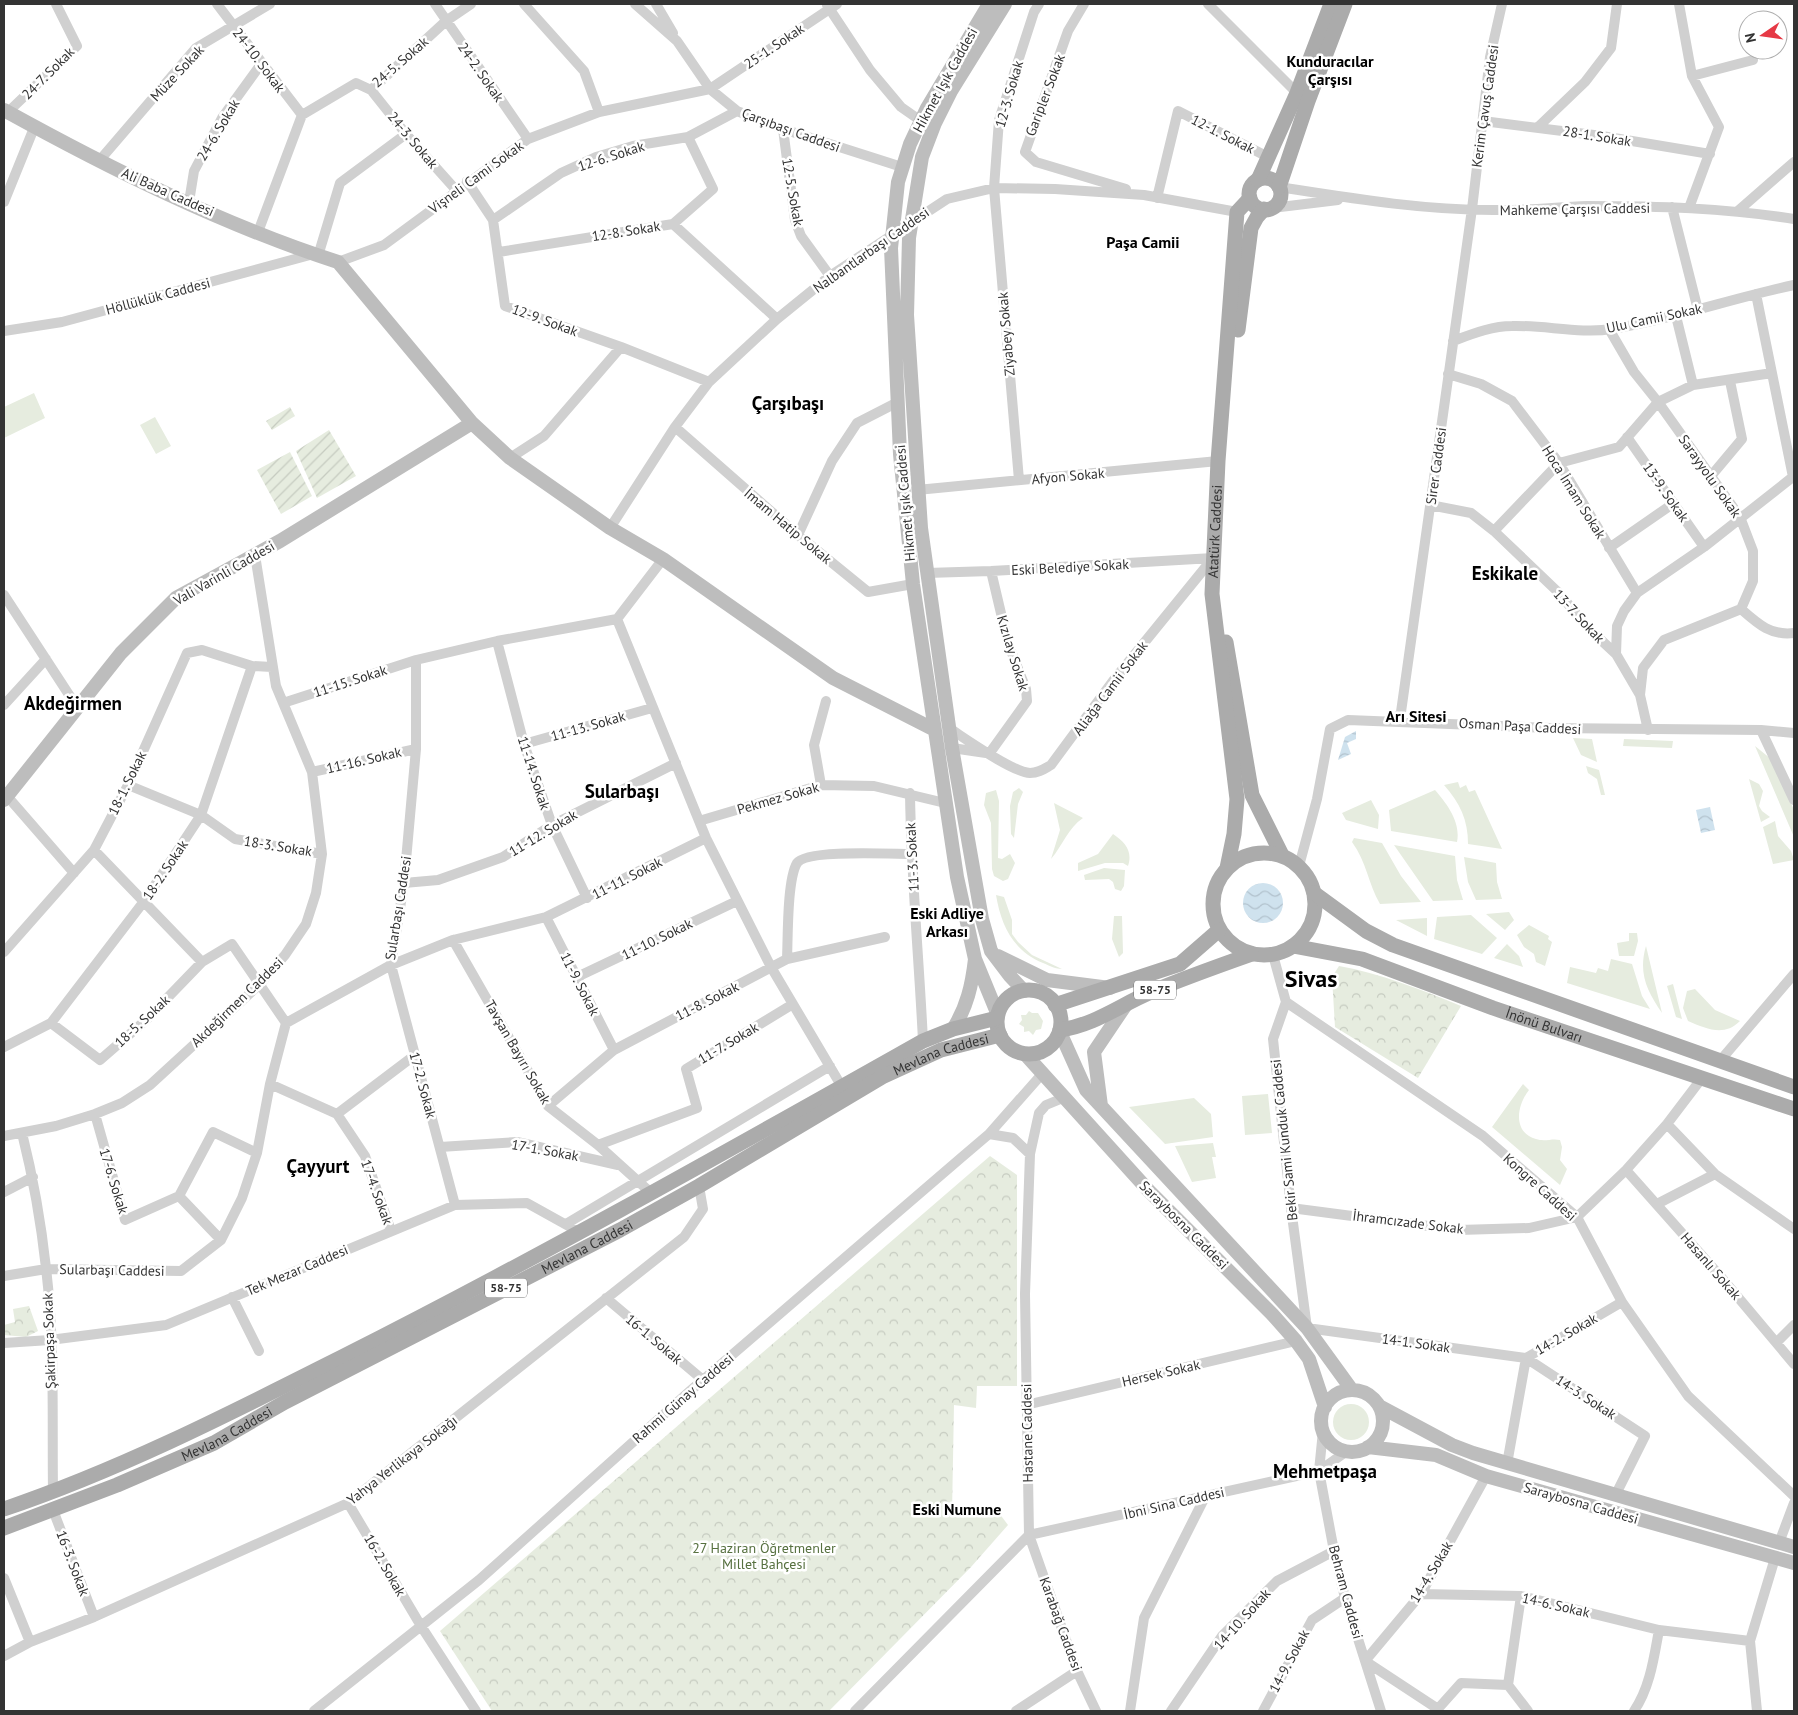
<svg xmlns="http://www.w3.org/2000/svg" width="1798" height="1715" font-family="'PT Sans',sans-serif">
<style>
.grass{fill:#e6ecdf}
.forest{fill:url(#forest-crowns)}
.garden{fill:url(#garden-furrows)}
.water{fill:url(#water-waves)}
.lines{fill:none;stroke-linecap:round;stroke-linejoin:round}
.street{stroke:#d0d0d0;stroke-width:10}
.secondary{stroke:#bdbdbd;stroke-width:14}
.primary{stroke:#ababab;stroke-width:15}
.labels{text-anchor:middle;stroke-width:5;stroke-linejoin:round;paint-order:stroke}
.shield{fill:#fff;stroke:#707070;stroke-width:1}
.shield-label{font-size:12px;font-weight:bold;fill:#333}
.street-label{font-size:14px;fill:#333;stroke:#fff}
.park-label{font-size:14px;fill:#56703f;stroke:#fff}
.quarter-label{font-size:16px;font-weight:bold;fill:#000;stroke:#fff}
.district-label{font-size:19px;font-weight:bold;fill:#000;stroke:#fff}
.town-label{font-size:24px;font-weight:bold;fill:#000;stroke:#fff}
</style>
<defs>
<pattern id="forest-crowns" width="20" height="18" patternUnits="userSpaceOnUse" patternTransform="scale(1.25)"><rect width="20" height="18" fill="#e6ecdf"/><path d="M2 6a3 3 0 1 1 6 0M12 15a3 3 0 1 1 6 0" fill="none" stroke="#c6cbc0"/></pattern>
<pattern id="garden-furrows" width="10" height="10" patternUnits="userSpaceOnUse" patternTransform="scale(1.25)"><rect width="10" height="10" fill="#e6ecdf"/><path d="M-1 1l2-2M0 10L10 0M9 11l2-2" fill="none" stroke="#c6cbc0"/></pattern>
<pattern id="water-waves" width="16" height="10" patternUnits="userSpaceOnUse" patternTransform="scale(1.25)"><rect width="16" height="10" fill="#cfe2ee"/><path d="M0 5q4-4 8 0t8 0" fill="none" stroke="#b2c2cd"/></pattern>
</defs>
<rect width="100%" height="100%" fill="#fff"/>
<path class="grass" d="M34,393l11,25 -41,20v-31z
M155,417l16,29 -15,8 -16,-29z
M1573,738l19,1 5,23 -16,-7z
M1624,739l49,2 -1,7 -49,-2z
M1755,746l16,13 23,51v27z
M1586,766l13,4 6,25h-4l-4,-16 -9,-6z
M1749,779l10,5 4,7 -4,15 3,5 8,6 -9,5z
M1458,782l2,6 6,-3 3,7 6,-2 27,59 -34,-5c0,-24 -8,-41 -24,-59z
M1019,788l4,4 -5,12 -4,34 -3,-4 -1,-28 3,-14z
M996,790l3,11 -1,57 4,1 8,-5 5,9 -7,16 -5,2 -9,-5 -2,-7 -1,-46 -7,-18 2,-12z
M1435,790c12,14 26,32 22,52l-66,-11 -2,-21z
M1371,800l8,15 -1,14 -32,-9 -4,-7z
M1054,803l29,15c-15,10 -20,27 -32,41l9,-29z
M1775,821l3,15 13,15 3,9 -21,4 -10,-37z
M1113,834c12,8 20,17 15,32l-5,-3h-18l-27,8v-8l20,-9z
M1354,838l28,5 19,33 20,26 -41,2c-12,-21 -13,-41 -28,-62z
M1394,845l61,11 2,24 6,20 -30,1z
M1464,857l32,6 1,19 5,17 -26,1 -8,-18z
M1104,868l21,2 -1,16 -3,5 -6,-2 -2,-7 -4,-3 -24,1 -1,-5z
M996,895l8,2 8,23v14l6,8 14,13 30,14c-6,0 -12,-3 -19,-6 -30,-12 -42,-38 -47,-68z
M1509,912l5,8 -9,10 -19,-16z
M1471,915l26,23 -15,16 -48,-15 3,-22z
M1114,916h8l1,37 -4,4 -7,-18z
M1427,918v18l-31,-16z
M1529,925l20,11 -1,3 4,3 -7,24 -9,-4 -2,-8 -10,-7 -7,-12z
M1629,933h8l1,8 -4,15h-15l-2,-13 12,-2z
M1507,944l12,12 4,11 -29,-9z
M1646,946l16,67c-15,-22 -24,-40 -16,-67z
M1611,959l21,5 10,32 8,13 -83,-26 3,-16 26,6 2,-5 10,3z
M1673,984l9,35 -6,-2 -9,-31z
M1695,989l20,21 25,11c-16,16 -33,8 -52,0l-5,-13 4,-17z
M1029,1011l3,2h6l5,8 -2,8 -5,1 -3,5 -4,-4 -5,1v-5l-5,-3 3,-4 -1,-5h5z
M1523,1084l6,6c-12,15 -17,42 7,49 9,3 16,-1 24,1l2,7 -2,13 7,9 -7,16 -68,-58z
M1268,1094l4,39 -27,2 -3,-39z
M1194,1098l17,16 2,23 -48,7 -36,-37z
M1213,1143l3,14h-4l4,21 -24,4 -17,-36z
M1333 1422a18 18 0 1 1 36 0a18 18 0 1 1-36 0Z"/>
<path class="forest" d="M1339,966c40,7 84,24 122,40l-43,72 -83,-51 -3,-50z
M990,1156l27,19v211h-40l-1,22 -22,-3 -2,108 44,-4 12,16 -37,42 -142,144h-337l-52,-80z
M29,1306l9,25 -12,6 -22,-2v-10l11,-3 -2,-13z"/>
<path class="garden" d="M290,407l5,9 -23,14 -6,-9z
M329,430l27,46 -39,22 -21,-47z
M290,452l22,44 -31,18 -24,-44z"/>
<path class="water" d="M1356,731v8l-9,4 4,11 -13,6 7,-23z
M1710,807l5,23 -14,3 -5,-23z
M1243 903a20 20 0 1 1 40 0a20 20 0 1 1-40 0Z"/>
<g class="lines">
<path class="street" d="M217,4l85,111
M435,4l93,135
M524,4l60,67 15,41
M635,4l42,37 33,48 27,22 46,18 119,38
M656,4l17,29
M1084,4l-16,27 -43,121 11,10 90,27
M1208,4l89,89
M1679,4l13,72 27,51 -30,81
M827,5l43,65 31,37 20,14
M1692,76l61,-16
M371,90l35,44 50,56
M8,112l69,-66 -21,-42
M1483,121l119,15 108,18
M1538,127l47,-45 26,-34 6,-44
M783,129l12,91 6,16 29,40
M99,161l97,-113 74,-44
M467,181l26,39 12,86 116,41 88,35
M1279,187c71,11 142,23 214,23 31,1 63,-3 94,-4 70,0 139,2 207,13
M1157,198l21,-87 90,46
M4,202l30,-74
M189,202l5,-31 28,-53 39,-54
M1672,207l26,103
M1272,208l66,-8
M1739,210l55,-48
M493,220l68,-47 35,-16 37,-11 55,-9 49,-26
M673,224l40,-35 -25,-52
M258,232l44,-117 54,-32 15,7 75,-69 25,-17
M499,252l174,-28 104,95
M318,256l22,-73 66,-49
M338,262l46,-17 144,-106 71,-27 111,-23 127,-85
M1756,294l37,183
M1609,329l25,43 24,30 82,115 13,34v30l-12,28 -77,31 -21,28 -3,27 8,35
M4,331l58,-9 248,-67
M1453,341c19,-7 39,-15 59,-15 32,-1 69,8 100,3 62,-10 121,-31 182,-44
M1448,374l33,10 31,17 47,62 78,130
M1693,385l79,-12
M675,427l123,108 70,57 45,-8
M1627,437l77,110
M510,458l34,-22 77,-89
M1711,476l31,-37 -12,-58
M1019,480l-25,-292 5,-68 35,-108 5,-8
M917,490l301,-29
M1430,505l41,8 23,18 65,62 28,34 29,27 24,41
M610,528l65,-101 34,-45 68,-63 53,-43 117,-77 47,-11 61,1 89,6 93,17
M1494,531l65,-68 60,-16 39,-45 35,-17 -17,-69
M798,535l34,-74 25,-38 41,-21
M1609,548l65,-45
M927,573l64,-2 222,-13
M4,595l73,112
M1741,609c17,15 30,27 53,24
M617,619l89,219 65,129 71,120
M497,641l27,103 28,81 35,73
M1616,654l1,-28 7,-15 13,-18 67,-46 90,-71
M283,703l133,-43
M4,705l42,-46
M1395,721l6,-9 71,-503 18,-152 12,-53
M949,728c17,11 63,44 81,45 9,0 14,-4 21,-8l62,-84 100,-123
M1761,730l33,70
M524,744l128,-36
M952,748l34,5
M989,754l38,-53 -1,-12 -18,-46 -17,-72
M312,772l104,-23
M128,785l73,30 34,24 87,15
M821,785l-7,-40 12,-44
M910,793c1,83 9,165 13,248
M7,796l67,77
M699,821l122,-36 53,1 71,17
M94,850l108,112
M1299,866l18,-67 13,-70 18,-9 202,8 211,2 33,3
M404,883l34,-3 65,-23 49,-32 124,-62
M546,917l68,133
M453,940l93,-23 160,-79
M4,952l90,-102 34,-65 59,-132 15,-3 50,16
M1273,955l13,47 -13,37 18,169 16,120 219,30 119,78 -30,60
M787,959c1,-22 0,-79 10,-96 9,-14 95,-9 114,-9
M577,977l160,-76
M1286,1002l197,134 94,81 45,85 66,94 106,100
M51,1023l49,37 46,-40 56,-58 30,-18 54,79
M4,1047l47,-24 94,-123 56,-85 51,-149 20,1
M1719,1062l75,-88
M270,1084l67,30 28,42 26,75
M1063,1098l-17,7 -7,8 -9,41 -5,140 4,241 48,136 19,40
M548,1106l66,-56 173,-91 98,-22
M95,1114l30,106 54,-24 34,-64 44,21
M337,1114l78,-59
M1667,1124l48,50 79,55
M22,1133c11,44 19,89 24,135 9,74 6,150 7,224
M989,1134l24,4 17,16
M4,1136l52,-10 39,-12 27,-11 28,-18 110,-101 25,-29 21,-31 10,-31 6,-39 -10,-82 -36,-86 -21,-131
M598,1145l99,-37 -11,-39 107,-65
M440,1147l77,-5 101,23
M1626,1170l95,107 73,87
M4,1192l29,-15
M179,1196l42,44
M1657,1204l58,-30
M455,1205l-64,-240 62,-25 95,166 50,39 52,47
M1291,1208l168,22 70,-2 48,-11 49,-47 41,-46 35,-46
M566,1224l264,-158
M4,1276l42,-7 135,2 40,-31 21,-42 15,-45 13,-69 16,-61 105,-58 13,-82 12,-134v-89l81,-19 120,-22 46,-60
M232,1297l27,54
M606,1298l97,82
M1777,1342l17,-17
M4,1343l46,-3 116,-15 289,-120 72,-2 54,30
M1026,1405l270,-64
M1323,1431l-4,40 15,80 11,47 36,113
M1507,1464l19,-106 96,-56
M348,1503l73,123 55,85
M53,1510l41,107
M1029,1535l290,-64 28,-20
M1779,1543l15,-40
M4,1578l26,64
M1421,1594l100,2 138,34
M1750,1641l7,70
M4,1656l26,-14 64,-25 254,-114 336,-266 19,-28 -4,-23
M1508,1685l13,-89
M1438,1709l-73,-48 56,-67 65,-118
M314,1711l165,-131 211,-189 272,-234 27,-23 53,-60
M855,1711l174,-176
M1016,1711l61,-40
M1130,1711l14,-93 62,-123
M1171,1711l51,-75 55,-55 57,-30
M1263,1711l49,-91 33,-22
M1436,1711l25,-28 47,2 20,26
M1634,1711c16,-23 20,-54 25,-81l91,11 25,-83"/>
<path class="secondary" d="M989,4l-62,104 -17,36 -12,38 -7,66 9,206 13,130 44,293 18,82 23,56
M1005,4l-54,87 -16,32 -13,34 -13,81 -2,77 14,213 31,220 30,171 9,32 19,25 14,15
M4,110c105,58 219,115 334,152l134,161 38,35 100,70 53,31 170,119 100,51
M4,800l117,-147 55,-55 104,-57 192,-118
M998,956l49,24 63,8
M953,1029c14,-22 19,-44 22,-70
M1060,1032l26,58 221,238 45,62
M1025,1054l124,137 123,123 24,27 13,18 16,48
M1101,1106l-7,-54 31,-46
M1321 1421a31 31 0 1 1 62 0a31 31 0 1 1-62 0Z
M1379,1406l73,39 21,8 321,94
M1368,1447l68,8 50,21 308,87"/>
<g class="primary">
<circle cx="1265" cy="194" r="16"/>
<path d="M1258,180l39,-87 34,-89"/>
<path d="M1279,187l29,-86 37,-97"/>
<path d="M1238,330l13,-102 6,-11 7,-8"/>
<path d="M1226,642l26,153 30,60"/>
<circle cx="1264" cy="904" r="51"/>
<path id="s1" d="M1227,868l7,-34 3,-35 -25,-205 6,-133 19,-249 13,-14"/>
<path d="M1314,893l52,38 27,14 401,142"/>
<path id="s2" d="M1293,946l69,13 131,49 301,101"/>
<circle cx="1029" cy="1022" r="32"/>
<path d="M1055,1005l125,-41 39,-34"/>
<path d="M1060,1030c35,-5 60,-25 91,-38 33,-14 67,-26 101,-38"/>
<path d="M4,1509c118,-40 229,-97 340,-153 196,-99 387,-207 579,-315l30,-12 44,-11"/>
<path id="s3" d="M4,1528l113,-43 97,-42 71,-41 335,-172 79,-44 183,-109 59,-27 59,-15"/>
</g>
</g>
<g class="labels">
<g class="shield">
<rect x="1134" y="980.5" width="42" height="19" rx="4"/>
<rect x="485" y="1278.5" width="42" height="19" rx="4"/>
</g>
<g class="shield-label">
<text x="1155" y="994">58-75</text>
<text x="506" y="1292">58-75</text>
</g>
<g class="street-label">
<text transform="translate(774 46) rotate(-34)" y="5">25-1. Sokak</text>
<text transform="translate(259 60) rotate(53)" y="5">24-10. Sokak</text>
<text transform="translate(400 62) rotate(-41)" y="5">24-5. Sokak</text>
<text transform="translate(481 72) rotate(55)" y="5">24-2. Sokak</text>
<text transform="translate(48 73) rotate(-45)" y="5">24-7. Sokak</text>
<text transform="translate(177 73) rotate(-47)" y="5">Müze Sokak</text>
<text transform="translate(945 80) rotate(-61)" y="5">Hikmet Işık Caddesi</text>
<text transform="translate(1009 94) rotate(-74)" y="5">12-3. Sokak</text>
<text transform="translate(1045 95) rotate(-69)" y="5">Garipler Sokak</text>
<text transform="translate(1485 106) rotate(-82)" y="5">Kerim Çavuş Caddesi</text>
<text transform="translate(218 130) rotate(-59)" y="5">24-6. Sokak</text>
<text transform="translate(791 130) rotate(20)" y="5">Çarşıbaşı Caddesi</text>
<text transform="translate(1223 134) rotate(27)" y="5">12-1. Sokak</text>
<text transform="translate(1597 136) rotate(9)" y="5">28-1. Sokak</text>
<text transform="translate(413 140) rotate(50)" y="5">24-3. Sokak</text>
<text transform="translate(611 156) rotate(-18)" y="5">12-6. Sokak</text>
<text transform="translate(476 177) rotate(-36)" y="5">Vişneli Cami Sokak</text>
<text transform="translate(168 192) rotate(24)" y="5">Ali Baba Caddesi</text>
<text transform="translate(793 192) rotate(80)" y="5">12-5. Sokak</text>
<text transform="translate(1575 209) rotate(-1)" y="5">Mahkeme Çarşısı Caddesi</text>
<text transform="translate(626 231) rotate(-9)" y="5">12-8. Sokak</text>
<text transform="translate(871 250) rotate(-35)" y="5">Nalbantlarbaşı Caddesi</text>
<text transform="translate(158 296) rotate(-15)" y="5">Höllüklük Caddesi</text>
<text transform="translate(1654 318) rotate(-12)" y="5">Ulu Camii Sokak</text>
<text transform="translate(545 320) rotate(20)" y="5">12-9. Sokak</text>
<text transform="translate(1006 334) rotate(-95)" y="5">Ziyabey Sokak</text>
<text transform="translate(1436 466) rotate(-82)" y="5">Sirer Caddesi</text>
<text transform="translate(1068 476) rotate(-5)" y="5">Afyon Sokak</text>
<text transform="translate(1710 476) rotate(55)" y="5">Sarayyolu Sokak</text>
<text transform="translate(1574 492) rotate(58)" y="5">Hoca İmam Sokak</text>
<text transform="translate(1666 492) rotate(55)" y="5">13-9. Sokak</text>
<text transform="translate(905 503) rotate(-95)" y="5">Hikmet Işık Caddesi</text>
<text transform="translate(788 526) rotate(40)" y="5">İmam Hatip Sokak</text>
<text dy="5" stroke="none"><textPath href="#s1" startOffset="339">Atatürk Caddesi</textPath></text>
<text transform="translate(1070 567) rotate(-3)" y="5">Eski Belediye Sokak</text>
<text transform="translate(224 573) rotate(-30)" y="5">Vali Varinli Caddesi</text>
<text transform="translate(1579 616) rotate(47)" y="5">13-7. Sokak</text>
<text transform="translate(1013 653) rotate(73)" y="5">Kızılay Sokak</text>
<text transform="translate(350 681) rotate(-18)" y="5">11-15. Sokak</text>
<text transform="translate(1110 688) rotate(-53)" y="5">Aliağa Camii Sokak</text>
<text transform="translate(588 726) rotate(-16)" y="5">11-13. Sokak</text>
<text transform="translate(1520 726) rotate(3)" y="5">Osman Paşa Caddesi</text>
<text transform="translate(364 760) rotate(-13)" y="5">11-16. Sokak</text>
<text transform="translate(534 773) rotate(72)" y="5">11-14. Sokak</text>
<text transform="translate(127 783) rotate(-64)" y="5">18-1. Sokak</text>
<text transform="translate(778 798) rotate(-16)" y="5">Pekmez Sokak</text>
<text transform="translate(543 833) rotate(-31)" y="5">11-12. Sokak</text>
<text transform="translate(278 846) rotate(9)" y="5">18-3. Sokak</text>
<text transform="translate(912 857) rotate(-93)" y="5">11-3. Sokak</text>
<text transform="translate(165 870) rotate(-56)" y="5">18-2. Sokak</text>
<text transform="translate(627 878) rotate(-27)" y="5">11-11. Sokak</text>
<text transform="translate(398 908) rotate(-81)" y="5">Sularbaşı Caddesi</text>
<text transform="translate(657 939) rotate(-26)" y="5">11-10. Sokak</text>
<text transform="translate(580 984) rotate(63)" y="5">11-9. Sokak</text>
<text transform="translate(707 1001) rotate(-27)" y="5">11-8. Sokak</text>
<text transform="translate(237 1002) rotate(-44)" y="5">Akdeğirmen Caddesi</text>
<text transform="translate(142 1021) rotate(-43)" y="5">18-5. Sokak</text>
<text dy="5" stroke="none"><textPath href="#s2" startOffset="264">İnönü Bulvarı</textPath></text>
<text transform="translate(728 1043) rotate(-31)" y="5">11-7. Sokak</text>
<text transform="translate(518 1052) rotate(60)" y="5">Tavşan Bayırı Sokak</text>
<text dy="5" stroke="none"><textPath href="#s3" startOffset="1052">Mevlana Caddesi</textPath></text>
<text transform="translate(423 1085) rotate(75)" y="5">17-2. Sokak</text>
<text transform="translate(1284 1140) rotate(-96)" y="5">Bekir Sami Kunduk Caddesi</text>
<text transform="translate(545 1150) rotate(10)" y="5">17-1. Sokak</text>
<text transform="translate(114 1181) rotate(73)" y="5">17-6. Sokak</text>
<text transform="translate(1540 1187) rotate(42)" y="5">Kongre Caddesi</text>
<text transform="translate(377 1192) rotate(70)" y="5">17-4. Sokak</text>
<text transform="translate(1408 1222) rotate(7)" y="5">İhramcızade Sokak</text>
<text transform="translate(1184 1225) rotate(45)" y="5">Saraybosna Caddesi</text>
<text dy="5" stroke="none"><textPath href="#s3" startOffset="648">Mevlana Caddesi</textPath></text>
<text transform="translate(1711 1266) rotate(49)" y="5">Hasanlı Sokak</text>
<text transform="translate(112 1270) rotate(1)" y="5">Sularbaşı Caddesi</text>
<text transform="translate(297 1270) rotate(-23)" y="5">Tek Mezar Caddesi</text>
<text transform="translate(1566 1334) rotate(-30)" y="5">14-2. Sokak</text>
<text transform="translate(654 1339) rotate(40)" y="5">16-1. Sokak</text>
<text transform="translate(49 1341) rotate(-92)" y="5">Şakirpaşa Sokak</text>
<text transform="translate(1416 1343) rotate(8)" y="5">14-1. Sokak</text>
<text transform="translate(1161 1373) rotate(-13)" y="5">Hersek Sokak</text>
<text transform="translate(1586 1397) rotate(33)" y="5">14-3. Sokak</text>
<text transform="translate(683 1398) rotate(-41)" y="5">Rahmi Günay Caddesi</text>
<text dy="5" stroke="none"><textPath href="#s3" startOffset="242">Mevlana Caddesi</textPath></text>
<text transform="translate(1027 1433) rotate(-91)" y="5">Hastane Caddesi</text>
<text transform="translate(402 1460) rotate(-38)" y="5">Yahya Yerlikaya Sokağı</text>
<text transform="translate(1174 1503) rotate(-13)" y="5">İbni Sina Caddesi</text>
<text transform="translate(1581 1503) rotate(16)" y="5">Saraybosna Caddesi</text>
<text transform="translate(73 1563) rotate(69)" y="5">16-3. Sokak</text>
<text transform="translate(385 1565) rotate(60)" y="5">16-2. Sokak</text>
<text transform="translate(1431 1572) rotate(-59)" y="5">14-4. Sokak</text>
<text transform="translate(1346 1592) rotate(75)" y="5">Behram Caddesi</text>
<text transform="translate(1556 1605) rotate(13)" y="5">14-6. Sokak</text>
<text transform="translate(1242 1619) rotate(-48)" y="5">14-10. Sokak</text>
<text transform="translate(1061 1624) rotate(70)" y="5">Karabağ Caddesi</text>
<text transform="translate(1289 1661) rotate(-62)" y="5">14-9. Sokak</text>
</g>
<g class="park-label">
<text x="764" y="1553">27 Haziran Öğretmenler<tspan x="764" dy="16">Millet Bahçesi</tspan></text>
</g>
<g class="quarter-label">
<text x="1330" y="67">Kunduracılar<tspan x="1330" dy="18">Çarşısı</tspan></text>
<text x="1143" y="248">Paşa Camii</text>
<text x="1416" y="722">Arı Sitesi</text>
<text x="947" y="919">Eski Adliye<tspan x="947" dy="18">Arkası</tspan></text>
<text x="957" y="1515">Eski Numune</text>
</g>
<g class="district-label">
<text x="788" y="410">Çarşıbaşı</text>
<text x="1505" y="580">Eskikale</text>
<text x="73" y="710">Akdeğirmen</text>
<text x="622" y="798">Sularbaşı</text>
<text x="318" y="1173">Çayyurt</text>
<text x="1325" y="1478">Mehmetpaşa</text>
</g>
<g class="town-label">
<text x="1311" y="987">Sivas</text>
</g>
</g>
<rect width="1798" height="1715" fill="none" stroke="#333333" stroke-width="10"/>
<g transform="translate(1763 35) rotate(257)"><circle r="24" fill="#ffffff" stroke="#adadad"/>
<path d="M0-4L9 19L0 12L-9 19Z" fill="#e63946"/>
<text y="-8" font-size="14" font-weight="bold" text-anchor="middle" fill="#333333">N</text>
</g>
</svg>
